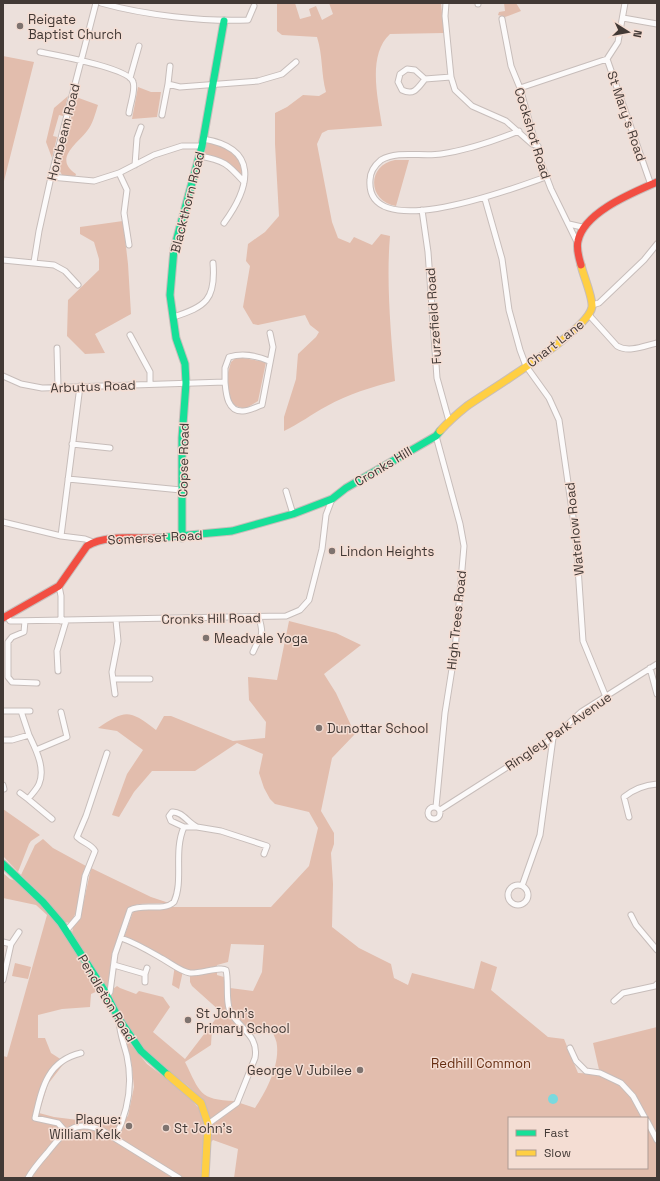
<svg xmlns="http://www.w3.org/2000/svg" width="660" height="1181" font-family="'Space Grotesk',sans-serif">
<style>
.green{fill:#e2bdad;fill-rule:evenodd}
.water{fill:#79d9de}
.lines{fill:none;stroke-linecap:round;stroke-linejoin:round}
.street-casing{stroke:#c7bdba;stroke-width:7}
.fast-casing{stroke:#c7bdba;stroke-width:9}
.slow-casing{stroke:#c7bdba;stroke-width:9}
.jam-casing{stroke:#c7bdba;stroke-width:9}
.street{stroke:#fcfafa;stroke-width:5}
.fast{stroke:#16e098;stroke-width:7}
.slow{stroke:#ffcf43;stroke-width:7}
.jam{stroke:#f24e42;stroke-width:7}
.poi-dot{fill:#7e736f;stroke:#f4ddd3;stroke-width:1.5}
.labels{text-anchor:middle;stroke-width:3;stroke-linejoin:round;paint-order:stroke}
.poi-label{font-size:13px;fill:#423935;stroke:#f4ddd3;text-anchor:start}
.street-label{font-size:13px;fill:#423935;stroke:#f4ddd3}
.park-label{font-size:13px;fill:#652d11;stroke:#f4ddd3}
</style>
<rect width="100%" height="100%" fill="#ece0db"/>
<path class="green" d="M277,3h18l5,16 11,-3 -2,-7 7,-3 6,14 11,-6 -4,-11h112l3,30 -54,1c-23,21 -12,65 -8,92l-54,4 -6,3 -5,11 15,78 6,16 12,5 4,-6 18,8 9,-11 9,2c-4,46 1,100 5,145 -23,6 -47,13 -68,25 -15,8 -28,18 -43,25v-14l12,-38 2,-25 18,-17 3,-5 -9,-7 -5,-10 -47,10 -5,-1 -10,-17 7,-41 -4,-5 2,-17 17,-12 14,-16 -4,-72v-31l12,-6 16,-12 16,1 7,-4c-5,-18 -3,-36 -9,-55l-35,-2 -5,-4z
M504,3h12l5,8 -16,6 -7,-2 1,-3 6,-1z
M3,56l31,6 -31,123z
M138,87l13,5h10l-4,25 -25,2z
M68,96l-5,20 -4,-1 -6,21 4,1 -5,21 -6,-16 8,-34z
M76,97l22,8c-3,9 -5,19 -11,26 -10,13 -34,28 -11,43l-1,3 -13,-2 -3,-6z
M204,141c28,8 36,8 39,39l-10,-13 -30,-11z
M395,160h14l-13,46c-29,-5 -29,-41 -1,-46z
M123,221l5,43 3,50 -36,20 10,19 -20,1 -18,-18 1,-36 31,-30v-11l-5,-17 -14,-8v-7z
M237,357l29,5 -8,39 -13,8 -12,-4 -3,-5 -3,-24 4,-14z
M289,621l47,12 25,12 -37,29 12,19 19,41 -23,24 -11,53 13,22v11l-3,9 2,31 -1,43 27,21 32,16 3,14 14,7 4,-12 62,16 7,-28 16,6 -6,23 57,47 16,2 14,34 22,1 -7,-31 64,-16v151h-423l4,-29 -25,-9 -4,4 3,-20 28,-21 15,5c11,-17 24,-41 22,-62 0,-5 -3,-10 -5,-15l-18,3 -22,-22 -2,-24 23,3 9,-19 2,-27 -33,-1 -3,18 -11,3v10l7,2 3,31 13,19 -28,2 -1,16 -26,17c15,30 14,38 50,39l-25,19c-8,-33 -37,-42 -59,-63 -13,-12 -21,-25 -29,-40 -6,-10 -12,-16 -9,-28l4,-3 3,2 16,6 3,-3 24,6 7,10 -17,25 32,27 36,-47 -29,-26 -2,-4v-9l-7,-2 -4,18 -7,-4 3,-20c-15,-12 -33,-20 -51,-28l9,-25 5,-3 34,-2h99l38,-41 9,-38 -9,-16 -34,-8 -5,-5 -6,-11 -5,-15 4,-19 -26,-11 -42,28h-43l-18,21 -15,25 -7,-2 15,-41 16,-24 -26,-19 -19,-3c27,-18 31,-19 58,2l8,-14h7l62,25 32,-3 1,-16 -17,-22 -1,-23 29,3zM509,1118h138v50h-138z
M3,809l37,26 -9,6 -2,3 -11,28 -15,-16z
M43,839l10,9 33,18c-6,19 -4,42 -16,57l-6,-1 -17,-22 -26,-25 14,-30z
M91,868l60,29 18,6 -31,1 -10,5 -20,79h-2l-34,-54 1,-8 8,-12z
M3,873l7,6 6,2 34,32 50,77 -9,4 -1,13 -28,2 -24,6v23h7l6,15 14,9 -17,22 -9,29 15,4 64,8 10,-9 6,-29 -3,-27 -8,-25 24,29 40,30 13,16 4,15 -2,53h-199v-122l4,1 40,-142 -11,-10 -33,-7z
M15,963l16,4 -3,12 -16,-3z"/>
<path class="water" d="M548 1099a5 5 0 1 1 10 0a5 5 0 1 1-10 0Z"/>
<g class="lines">
<g class="street-casing">
<path id="street" d="M101,3c43,12 102,19 147,17l6,-14
M446,3l-1,13 6,61 4,13 17,16 34,15 26,23 6,2
M625,3l-7,39 -11,17 44,126
M478,4v-1
M623,18l34,6
M502,19l9,47 9,22 20,72 11,29 26,53
M40,52c15,3 89,16 93,30 3,8 -3,22 -4,31
M130,78l9,-32
M425,79l-10,-9 -8,-1 -7,5 -2,8 4,8c12,6 16,-2 23,-11l26,-2
M168,84l2,-18
M520,88l87,-29
M162,115l6,-31 12,3 78,-6 24,-7 14,-12
M519,131c-25,10 -51,19 -78,23 -19,3 -43,-4 -60,6 -6,5 -11,12 -11,20 -5,66 147,7 176,-3
M203,139c56,9 48,47 21,84
M199,156c25,4 29,8 45,26
M135,165l2,-27 4,-11
M119,173l8,17 -3,23 5,32
M51,177l43,4 25,-8 35,-18 28,-9h20
M485,199l17,60 7,51 11,40 6,16 23,32 10,22 17,118 7,103 23,56
M422,210l6,42 9,126 12,43
M569,224l13,3
M3,260l51,5 11,6 13,14
M34,262l5,-31 12,-54 45,-174
M592,305l7,-2 45,-43 13,-16
M589,315l28,31c12,7 27,0 40,-3
M173,317c33,-10 43,-18 40,-54
M130,335l20,37v12
M57,348l1,39
M3,376l18,8 21,4 183,-6c1,11 2,30 18,29 6,0 13,-4 19,-6l11,-58 -3,-14
M225,382v-14l4,-11c14,-4 26,-2 40,4
M72,444l38,4
M68,479l113,11
M286,491l7,23
M3,522l58,14 24,3 8,3
M61,536l19,-150
M59,586l2,10v25
M7,616l3,5 276,-5 14,-6 9,-10 13,-51 4,-34 6,-16
M25,621l-1,11 -12,5 -4,5v35l4,5 25,1
M253,652c7,-17 12,-14 6,-34
M650,668l7,26
M58,671l-1,-20 9,-30
M113,679h37
M115,694l-3,-22 6,-31 -2,-21
M3,711h18l8,24
M21,711h9
M3,740h9l17,-5c6,13 17,33 10,49 -2,5 -7,10 -11,15l24,20
M36,750l31,-13 -6,-25
M3,785l1,4
M20,793l8,6
M428 813a6 6 0 1 1 12 0a6 6 0 1 1-12 0Z
M436,807l9,-94 10,-63 9,-104 -4,-22 -24,-88
M440,810l113,-72 28,-26 76,-48
M629,817l-5,-20c10,-8 20,-12 33,-13
M197,827c-9,-4 -15,-16 -25,-15l-3,4 2,5 13,6h13l24,4 46,15 -3,8
M508 895a10 10 0 1 1 20 0a10 10 0 1 1-20 0Z
M522,886l18,-51 13,-97
M631,915l5,10 21,25
M66,931l12,-14 7,-41 10,-25c-4,-7 -12,-8 -18,-14l9,-21 21,-63
M121,938c15,5 28,13 42,21 9,5 17,12 27,14 10,1 31,-7 36,-3 3,11 -1,34 5,43 10,17 28,23 24,45l-18,45 -29,21
M3,942l8,2 -8,36
M11,944l8,-12
M114,965l31,9 2,-6
M145,982v-8
M107,997l3,-5 5,-38 15,-44c14,-7 33,2 44,-8 10,-22 -1,-50 10,-75
M614,1001l9,-8 32,-7 2,-2
M570,1048l6,13 10,10 14,2 21,10 12,13 12,22
M647,1121l10,19
M66,1132l-8,-9 -23,-5c7,-30 12,-57 46,-65
M115,1138c13,-26 18,-54 12,-82 -3,-12 -8,-24 -8,-37
M28,1178c5,-9 12,-17 19,-25 17,-21 28,-35 56,-22l76,47"/>
</g>
<g class="fast-casing">
<path id="fast" d="M157,538l75,-7 61,-17 39,-15 14,-11 90,-52 4,-5
M182,538v-100l4,-55 -1,-19 -9,-26 -6,-43 4,-46 28,-103 22,-125
M3,864l40,38 18,21 43,67 15,29 22,32 27,24"/>
</g>
<g class="slow-casing">
<path id="slow" d="M440,431c8,-9 17,-17 27,-25 23,-16 121,-75 125,-99 1,-10 -9,-32 -11,-42
M168,1075l33,28 7,21 -3,54"/>
</g>
<g class="jam-casing">
<path id="jam" d="M581,265c-2,-7 -5,-16 -3,-24 6,-29 54,-48 79,-59
M3,618l56,-32 28,-40c19,-12 49,-7 70,-8"/>
</g>
<use href="#street" class="street"/>
<use href="#fast" class="fast"/>
<use href="#slow" class="slow"/>
<use href="#jam" class="jam"/>
</g>
<g class="poi-dot">
<circle cx="20" cy="26" r="4"/>
<circle cx="332" cy="551" r="4"/>
<circle cx="206" cy="638" r="4"/>
<circle cx="319" cy="728" r="4"/>
<circle cx="188" cy="1020" r="4"/>
<circle cx="360" cy="1070" r="4"/>
<circle cx="129" cy="1126" r="4"/>
<circle cx="166" cy="1128" r="4"/>
</g>
<g class="labels">
<g class="poi-label">
<text x="28" y="24">Reigate<tspan x="28" dy="15">Baptist Church</tspan></text>
<text x="340" y="556">Lindon Heights</text>
<text x="214" y="643">Meadvale Yoga</text>
<text x="327" y="733">Dunottar School</text>
<text x="196" y="1018">St John's<tspan x="196" dy="15">Primary School</tspan></text>
<text x="352" y="1075" text-anchor="end">George V Jubilee</text>
<text x="121" y="1124" text-anchor="end">Plaque:<tspan x="121" dy="15">William Kelk</tspan></text>
<text x="174" y="1133">St John's</text>
</g>
<g class="street-label">
<text transform="translate(627 116) rotate(71)" y="5">St Mary's Road</text>
<text transform="translate(63 132) rotate(-76)" y="5">Hornbeam Road</text>
<text transform="translate(533 133) rotate(73)" y="5">Cockshot Road</text>
<text transform="translate(187 202) rotate(-76)" y="5">Blackthorn Road</text>
<text transform="translate(433 316) rotate(-94)" y="5">Furzefield Road</text>
<text transform="translate(555 343) rotate(-38)" y="5">Chart Lane</text>
<text transform="translate(93 386) rotate(-2)" y="5">Arbutus Road</text>
<text transform="translate(183 460) rotate(-89)" y="5">Copse Road</text>
<text transform="translate(383 466) rotate(-31)" y="5">Cronks Hill</text>
<text transform="translate(574 529) rotate(-96)" y="5">Waterlow Road</text>
<text transform="translate(155 537) rotate(-3)" y="5">Somerset Road</text>
<text transform="translate(211 618) rotate(-1)" y="5">Cronks Hill Road</text>
<text transform="translate(456 620) rotate(-84)" y="5">High Trees Road</text>
<text transform="translate(558 731) rotate(-35)" y="5">Ringley Park Avenue</text>
<text transform="translate(107 998) rotate(59)" y="5">Pendleton Road</text>
</g>
<g class="park-label">
<text x="481" y="1068">Redhill Common</text>
</g>
</g>
<rect width="660" height="1181" fill="none" stroke="#423935" stroke-width="8"/>
<rect x="508" y="1117" width="140" height="52" fill="#f4ddd3" stroke="#ad9b94"/>
<rect x="516" y="1130" width="20" height="6" fill="#16e098" stroke="#ad9b94"/>
<text x="544" y="1137" font-size="12" fill="#423935">Fast</text>
<rect x="516" y="1150" width="20" height="6" fill="#ffcf43" stroke="#ad9b94"/>
<text x="544" y="1157" font-size="12" fill="#423935">Slow</text>
<g transform="translate(628 32) rotate(101)" stroke="#f4ddd3" stroke-width="3" paint-order="stroke">
<path d="M0-3L7 15L0 10L-7 15Z" fill="#423935"/>
<text y="-6" font-size="11" font-weight="bold" text-anchor="middle" fill="#423935">N</text>
</g>
</svg>
